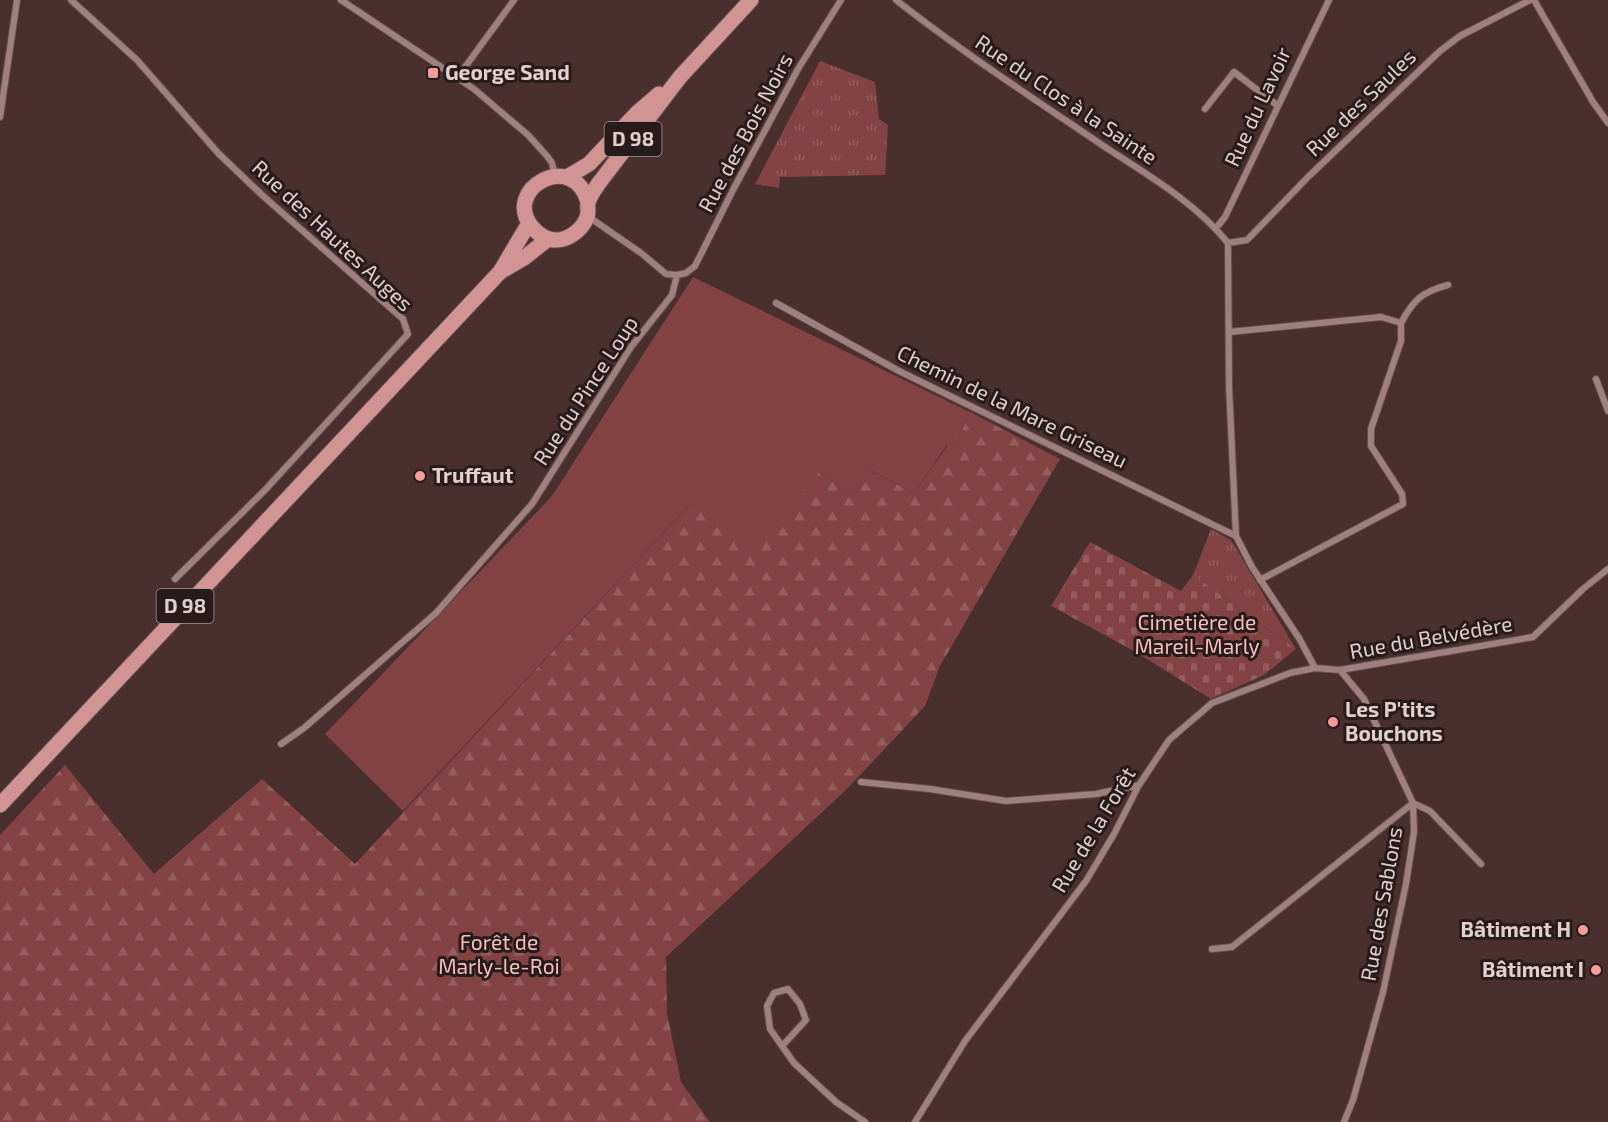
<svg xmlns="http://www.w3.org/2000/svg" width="1608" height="1122" font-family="'Exo 2',sans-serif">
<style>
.grass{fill:url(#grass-tufts)}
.forest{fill:url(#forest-firs)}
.cemetery{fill:url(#cemetery-stones)}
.garden{fill:#834343}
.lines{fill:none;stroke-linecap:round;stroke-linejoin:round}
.street-casing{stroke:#644e4e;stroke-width:8}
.primary-casing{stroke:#644e4e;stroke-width:17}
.street{stroke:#a0807f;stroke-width:6}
.primary{stroke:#d19493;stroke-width:15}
.poi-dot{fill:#f59b9a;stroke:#281b1b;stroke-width:2}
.labels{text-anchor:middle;stroke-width:6;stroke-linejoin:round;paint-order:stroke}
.shield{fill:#281b1b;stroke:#a99998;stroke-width:1.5}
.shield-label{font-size:20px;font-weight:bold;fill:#e0cfce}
.poi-label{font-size:21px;font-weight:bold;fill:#e0cfce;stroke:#281b1b;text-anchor:start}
.street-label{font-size:21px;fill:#e0cfce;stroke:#281b1b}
.park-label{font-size:21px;fill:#f6bfbd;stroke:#281b1b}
</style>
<defs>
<pattern id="grass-tufts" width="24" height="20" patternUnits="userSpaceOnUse" patternTransform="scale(1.5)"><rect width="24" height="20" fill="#834343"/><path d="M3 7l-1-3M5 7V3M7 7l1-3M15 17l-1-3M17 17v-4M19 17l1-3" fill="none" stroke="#945d5d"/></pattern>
<pattern id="forest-firs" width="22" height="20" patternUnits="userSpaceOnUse" patternTransform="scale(1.5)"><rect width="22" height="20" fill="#834343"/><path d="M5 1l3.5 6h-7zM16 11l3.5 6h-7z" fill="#945d5d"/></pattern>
<pattern id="cemetery-stones" width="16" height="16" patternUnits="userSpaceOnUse" patternTransform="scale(1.5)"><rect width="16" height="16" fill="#834343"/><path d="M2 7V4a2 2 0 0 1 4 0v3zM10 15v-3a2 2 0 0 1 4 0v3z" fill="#945d5d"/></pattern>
</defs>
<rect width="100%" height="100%" fill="#4a2f2f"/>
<path class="grass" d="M820,61l55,21 4,37 9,6 -3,50 -105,2 -1,11 -24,-4z
M1211,529l20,11 65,109 -103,-74z"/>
<path class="forest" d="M970,412l90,47 -120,207 -15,40 -78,83 -181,168 1,56 14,69 29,40h-710v-287l65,-70 89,109 108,-95 93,85 336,-361 128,-31 32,23 18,-25 45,23 34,-48 7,1z"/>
<path class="cemetery" d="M1090,542l91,49 12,-16 103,74 -32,26 -53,24 -77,-48 -83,-45z"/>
<path class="garden" d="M693,277l277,135 -15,34 -8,-1 -33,48 -44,-23 -19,25 -32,-23 -67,73 -61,-42 -288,308 -78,-77 227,-238z"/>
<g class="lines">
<g class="street-casing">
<path id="street" d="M71,0l66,60 81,93 44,42 141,124 5,15 -143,156 -90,89
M341,0l133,89 54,46 19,21 5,7 3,13
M896,0c66,52 137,98 206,145 44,29 93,57 126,98l1,143 7,150 16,31 47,71 16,30
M1534,0l59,102 15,21
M457,78l57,-78
M1205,109l29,-37 43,33
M0,117l17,-117
M589,217l52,36 25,21 11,1 9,-2 9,-7 39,-78 64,-119 43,-69
M1216,228l9,-11 104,-217
M1228,243l19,-3 62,-64 131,-125 20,-15 70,-36
M776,303l123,68 337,165
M1401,323c13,-24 21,-31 47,-38
M1229,332l152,-15 20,6v18l-30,88v17l31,48 1,10 -143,76
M1596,379l12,32
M1340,670l24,29 49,104 1,29 -8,52 -23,108 -30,108 -9,22
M281,744l23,-16 132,-115 96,-109 99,-157 41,-52 5,-20
M861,782l69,7 76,12 90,-7 43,-9
M1212,949l20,-2 181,-144 17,8 51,53
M783,1045l23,-25 -6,-16 -12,-15 -14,4 -7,13 3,23 24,34 42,39 29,20
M915,1122l50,-81 121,-160 28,-47 25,-49 30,-45 43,-37 78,-30 25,-5 25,2 193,-33 50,-48 25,-20"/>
</g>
<g class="primary-casing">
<path id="primary" d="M567,177l22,-13 48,-51 22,-19
M588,202c-15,-53 -87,-13 -56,25 6,7 15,13 24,13 13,0 27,-11 31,-23 2,-5 0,-9 1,-14 1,-6 7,-14 11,-20l81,-106 71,-77
M500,272l24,-14 24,-19
M0,805l500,-533 29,-49"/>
</g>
<use href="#street" class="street"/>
<use href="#primary" class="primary"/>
</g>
<g class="poi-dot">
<rect x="427" y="67" width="12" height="12" rx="3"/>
<circle cx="420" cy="476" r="6"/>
<circle cx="1333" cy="722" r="6"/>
<circle cx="1583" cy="930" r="6"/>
<circle cx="1596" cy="970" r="6"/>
</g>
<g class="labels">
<g class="shield">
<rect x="604.5" y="122" width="57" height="34" rx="4.5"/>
<rect x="156.5" y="589" width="57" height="34" rx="4.5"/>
</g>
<g class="shield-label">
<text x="633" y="146">D 98</text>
<text x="185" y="613">D 98</text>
</g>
<g class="poi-label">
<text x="445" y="80">George Sand</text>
<text x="432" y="483">Truffaut</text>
<text x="1345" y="717">Les P'tits<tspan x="1345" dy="24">Bouchons</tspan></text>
<text x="1571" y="937" text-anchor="end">Bâtiment H</text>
<text x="1584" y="977" text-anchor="end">Bâtiment I</text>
</g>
<g class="street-label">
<text transform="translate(1066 100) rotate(34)" y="7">Rue du Clos à la Sainte</text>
<text transform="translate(1361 103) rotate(-44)" y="7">Rue des Saules</text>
<text transform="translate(1258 107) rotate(-65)" y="7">Rue du Lavoir</text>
<text transform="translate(746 133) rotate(-62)" y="7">Rue des Bois Noirs</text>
<text transform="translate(332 236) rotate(43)" y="7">Rue des Hautes Auges</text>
<text transform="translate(586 391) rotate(-57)" y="7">Rue du Pince Loup</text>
<text transform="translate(1012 407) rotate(26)" y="7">Chemin de la Mare Griseau</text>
<text transform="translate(1431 638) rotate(-10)" y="7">Rue du Belvédère</text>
<text transform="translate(1094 830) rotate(-59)" y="7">Rue de la Forêt</text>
<text transform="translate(1382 904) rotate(-80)" y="7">Rue des Sablons</text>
</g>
<g class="park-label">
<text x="1197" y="630">Cimetière de<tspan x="1197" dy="24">Mareil-Marly</tspan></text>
<text x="499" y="950">Forêt de<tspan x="499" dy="24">Marly-le-Roi</tspan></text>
</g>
</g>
</svg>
